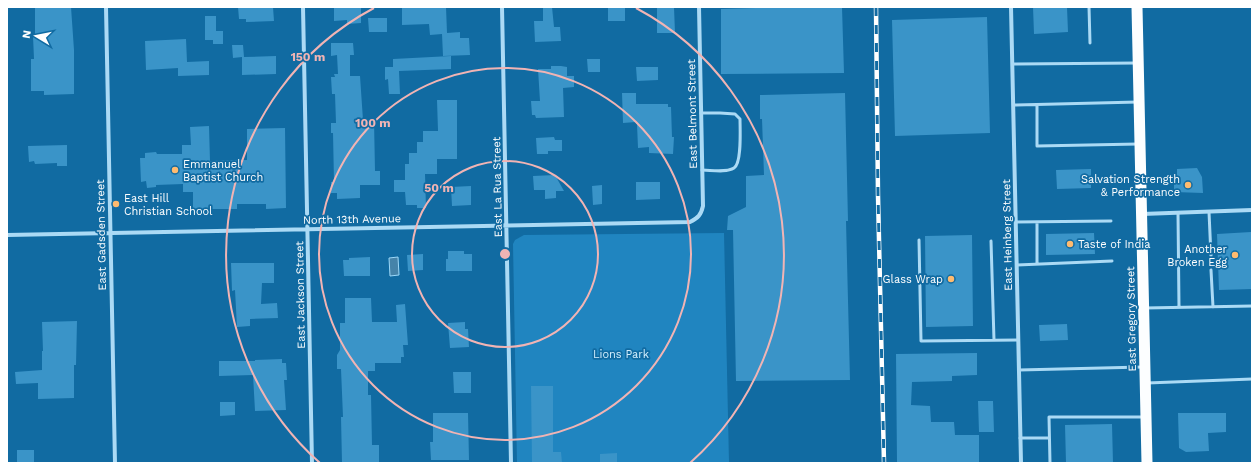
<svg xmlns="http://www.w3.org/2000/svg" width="1259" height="470" font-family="'Work Sans',sans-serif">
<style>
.green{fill:#2085c0}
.water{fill:#4583a9;stroke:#9cd8f9}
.building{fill:#3a94c8}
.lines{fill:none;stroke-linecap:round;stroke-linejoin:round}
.service{stroke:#abdaf5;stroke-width:3}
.minor{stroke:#abdaf5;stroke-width:4}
.trunk{stroke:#fcfeff;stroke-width:11}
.rail-casing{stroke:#fff;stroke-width:4.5}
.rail{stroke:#116ba2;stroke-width:3;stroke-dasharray:9;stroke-linecap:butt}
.ring{fill:none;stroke:#f1b4b4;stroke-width:2}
.poi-dot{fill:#ffbb6f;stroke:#116ba2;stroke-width:1.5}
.labels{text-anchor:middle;stroke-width:3.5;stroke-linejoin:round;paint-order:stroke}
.street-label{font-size:11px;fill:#fff;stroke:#116ba2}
.poi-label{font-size:11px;fill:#fff;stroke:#116ba2;text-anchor:start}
.park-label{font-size:11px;fill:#d4effe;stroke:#116ba2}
.centre{fill:#f1b4b4;stroke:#116ba2;stroke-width:2}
.ring-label{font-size:12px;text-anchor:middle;font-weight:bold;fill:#f1b4b4;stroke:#116ba2;stroke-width:3.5;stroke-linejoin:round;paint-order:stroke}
</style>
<rect width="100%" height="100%" fill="#116ba2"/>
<path class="green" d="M724,233l5,230h-212l-4,-219 2,-4 9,-5z"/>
<path class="water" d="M398,257l1,18 -9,1 -1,-18z"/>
<path class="building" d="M35,7h36l3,43v44l-30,1v-4h-13v-32h3l-1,-23h2z
M238,7h35l1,14 -28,1v-3h-7z
M334,7h27v16l-14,1v-4l-13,1z
M402,7h44l1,26 13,-1v6h9l1,17 -27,1 -1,-22 -12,1 -1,-11 -27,1z
M543,7h9l2,20h6l1,14 -26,1 -1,-21h9z
M608,7h17v14h-17z
M657,7h17l1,26h-18z
M795,7h47l2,66 -123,1v-65z
M1033,7h34l1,25 -34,2z
M205,16h11v15h7v13h-10v-4h-8z
M987,17l3,116 -95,3 -3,-116z
M368,18h19v14h-18z
M186,39l1,23 22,-1v14l-31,1v-8l-32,2 -1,-29z
M331,43h22l1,12h-4v21h10l3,44h11l1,51h5v14h-20v13l-23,1v-6h-6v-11h3l-1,-49h-2v-10h5l-1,-29h-3l-1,-17h4l-1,-3h4l-1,-19 -6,1z
M232,45h11l1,12 32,-1v18l-34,1v-18l-9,1z
M451,56v13l-52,2 1,23h-11l-1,-15 -3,1v-13h8v-8z
M587,59h13v13h-12z
M551,66h10l6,1v9h7v11l-11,1 1,29 -28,1 -1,-3h-3l-1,-14h9l-2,-32h13z
M636,67h22v13l-21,1z
M622,93h14v11h32v3h3l1,30h2l-1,17 -24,-1v-6l-11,1 -1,-24h-1v-2l-13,1z
M845,93l3,128h-2l4,159 -114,1 -3,-151h-6l1,-14 18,-9v-31l18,-1 -2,-56h-2v-24z
M437,100h20v59h-20v15h-12l1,34h-9v-3h-11l-1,-13h-11v-12h11v-16h4v-11h8v-11h6v-11h15z
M209,126l1,35 37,-1v-31l38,-1 1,80 -20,1v-5h-29v5h-44v-17h-10v-8l-27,1v2l-9,1 -1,-7 -5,1 -1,-24h5v-5l11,-1 1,2h25v-9h9l-1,-18z
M554,137l1,3h7v11h-14v3h-11l-1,-16z
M67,145v21h-10v-3l-22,1 -1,-3 -5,1 -1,-16z
M1197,168l5,9 1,16 -29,-1v-14h3v-9z
M1091,169v19l-34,1 -1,-19z
M555,175l9,16h-8v7l-11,1v-9h-11l-1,-14z
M636,182h24v17l-24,1z
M602,185v19l-9,1 -1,-19z
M471,186v19l-19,1 -1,-19z
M1251,232l1,57 -33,1 -2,-56z
M1094,233l1,21 -49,1v-21z
M972,235l1,91 -47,1 -1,-91z
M448,251h16v3h8v17h-26v-12h2z
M423,254v16l-15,1 -1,-16z
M370,257v19h-26l-1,-16h6v-2z
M231,263h43v20h-12l-1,21 16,-1 1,15 -28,1v7l-13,1 -2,-37 -3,1z
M345,298h26l1,24h25l-1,-17 9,-1 3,41h-5l1,12h-3v6h-26v8h-7v24h3l1,50h7v18h-37l-1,-46h2l-2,-48h-4v-14l3,-5v-27h5z
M77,321l-1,44h-2v33l-36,1v-16l-22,1 -1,-12 27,-2v-19h1l-1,-29z
M465,322v7h3l1,18 -19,1 -2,-25z
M1067,324l1,16 -28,1 -1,-16z
M977,353v22l-25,1v5l-40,1 -1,23 19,1 1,16h23l1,13h24v28h-82l-1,-109z
M282,359v4h4l1,17h-3l2,30 -31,1 -2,-36 -34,1v-15h36v-1z
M453,372h18v21h-17z
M531,386h22v66h8l1,11h-30z
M978,401h15l1,31h-15z
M220,402h15v13l-15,1z
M433,413h35l1,47h-38l-1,-18h3z
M1178,413h48v19l-18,1 1,18 -23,1 -7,-4z
M1112,424l1,39h-47l-1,-38z
M17,450h17v13h-17z
M617,453v10h-17v-9z"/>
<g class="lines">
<path class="service" d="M1089,7l1,36
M1013,64l124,-1
M1014,105l124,-3
M1037,105v41l101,-2
M701,113h19l15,1 5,5c0,10 2,44 -6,49 -8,5 -23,2 -32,2
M1209,212l2,44
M1178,213l1,94
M1016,222l95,-1
M1037,222v42
M919,240l2,101 97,-1
M991,241l3,99
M1017,265l95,-4
M1211,270l2,37
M1145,308l107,-2
M1019,370l124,-3
M1147,383l105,-4
M1020,438h29
M1050,463l-1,-46h94"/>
<path class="minor" d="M106,7l9,456
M303,7l9,456
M502,7l9,456
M1011,7l10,456
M1142,214l110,-4
M7,235l683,-13c8,-4 11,-7 13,-16l-4,-199"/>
<path class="trunk" d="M1137,7l10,456"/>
<g class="rail-casing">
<path id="rail" d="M876,7l2,188 6,268"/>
</g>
<use href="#rail" class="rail"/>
</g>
<g class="ring">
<circle cx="505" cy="254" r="93"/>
<circle cx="505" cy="254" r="186"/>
<path d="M320 463A279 279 0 0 1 374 8M636 8A279 279 0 0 1 690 463"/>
</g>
<g class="poi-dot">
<circle cx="175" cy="170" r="4"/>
<circle cx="1188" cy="185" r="4"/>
<circle cx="116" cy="204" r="4"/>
<circle cx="1070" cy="244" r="4"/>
<circle cx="1235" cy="255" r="4"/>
<circle cx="951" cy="279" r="4"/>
</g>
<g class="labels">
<g class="street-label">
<text transform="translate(692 114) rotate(-91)" y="4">East Belmont Street</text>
<text transform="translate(497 187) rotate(-91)" y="4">East La Rua Street</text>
<text transform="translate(352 219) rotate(-1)" y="4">North 13th Avenue</text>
<text transform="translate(101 235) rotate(-91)" y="4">East Gadsden Street</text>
<text transform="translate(1007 235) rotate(-91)" y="4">East Heinberg Street</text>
<text transform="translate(300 295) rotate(-91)" y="4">East Jackson Street</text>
<text transform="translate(1131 319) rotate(-91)" y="4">East Gregory Street</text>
</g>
<g class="poi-label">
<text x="183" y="168">Emmanuel<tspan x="183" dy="13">Baptist Church</tspan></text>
<text x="1180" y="183" text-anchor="end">Salvation Strength<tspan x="1180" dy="13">&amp; Performance</tspan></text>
<text x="124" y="202">East Hill<tspan x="124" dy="13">Christian School</tspan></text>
<text x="1078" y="248">Taste of India</text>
<text x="1227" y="253" text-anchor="end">Another<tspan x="1227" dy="13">Broken Egg</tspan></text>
<text x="943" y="283" text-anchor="end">Glass Wrap</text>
</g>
<g class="park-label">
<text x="621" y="358">Lions Park</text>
</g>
</g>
<circle cx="505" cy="254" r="6" class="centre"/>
<g class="ring-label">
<text x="308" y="61">150 m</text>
<text x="373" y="127">100 m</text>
<text x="439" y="192">50 m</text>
</g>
<rect width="1259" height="470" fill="none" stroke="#ffffff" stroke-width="16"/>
<g transform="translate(36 36) rotate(280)" stroke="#116ba2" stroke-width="3" paint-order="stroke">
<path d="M0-3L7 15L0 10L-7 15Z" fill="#ffffff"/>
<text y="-6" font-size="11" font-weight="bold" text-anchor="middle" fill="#ffffff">N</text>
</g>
</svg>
